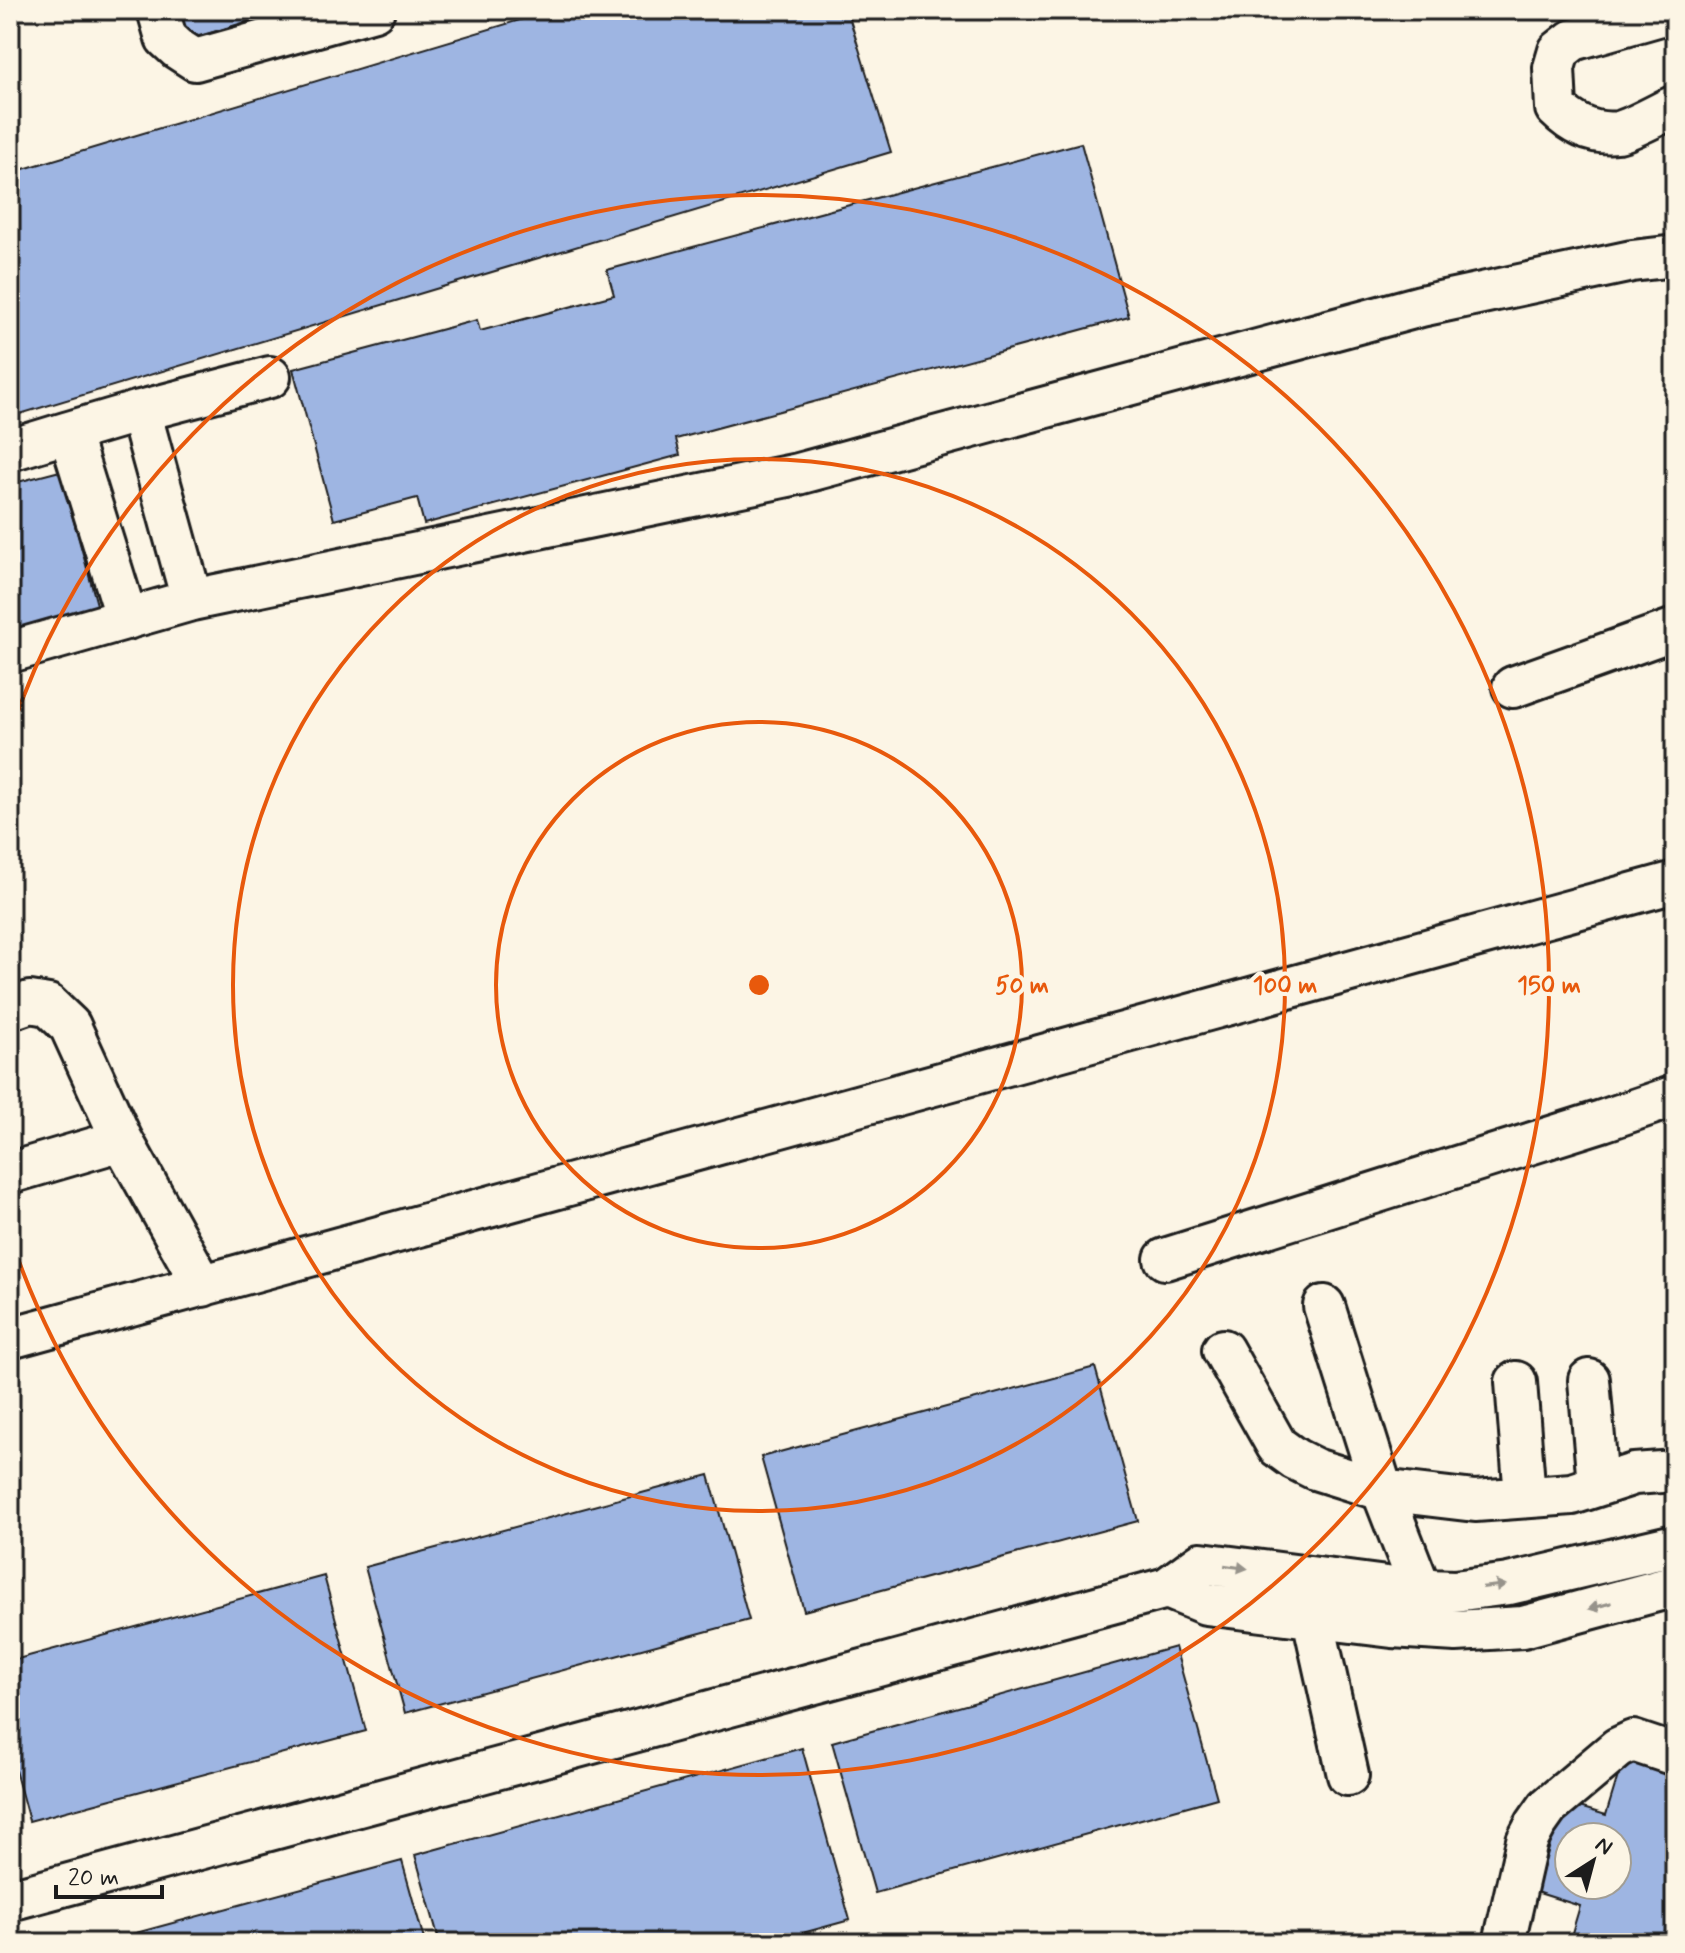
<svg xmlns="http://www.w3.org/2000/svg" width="1685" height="1953" font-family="Mynerve,sans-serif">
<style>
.building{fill:#9eb5e2;stroke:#1c1c1c;stroke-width:2;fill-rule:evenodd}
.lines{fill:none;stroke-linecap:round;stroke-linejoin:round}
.minor-casing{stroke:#1c1c1c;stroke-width:46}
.minor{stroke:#fcf5e5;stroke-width:40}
.oneway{fill:#97938b}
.ring{fill:none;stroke:#e8590c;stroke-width:4}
.centre{fill:#e8590c;stroke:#fcf5e5;stroke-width:4}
.ring-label{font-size:24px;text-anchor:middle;font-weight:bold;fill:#e8590c;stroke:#fcf5e5;stroke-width:8;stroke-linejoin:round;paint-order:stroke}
</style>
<rect width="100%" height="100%" fill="#fcf5e5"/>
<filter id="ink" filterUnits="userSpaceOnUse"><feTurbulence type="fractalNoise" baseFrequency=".0125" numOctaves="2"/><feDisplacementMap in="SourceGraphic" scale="16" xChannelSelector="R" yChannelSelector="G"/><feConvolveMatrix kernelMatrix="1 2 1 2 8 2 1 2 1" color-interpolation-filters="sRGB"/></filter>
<g filter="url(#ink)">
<path class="building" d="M175,10h108l-98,31z
M553,10h294l44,142 -881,265v-244z
M1081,143l48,174 -453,122 4,16 -256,69 -7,-26 -83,22 -41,-151 184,-49 3,11 134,-36 -7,-25z
M60,471l41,148 -91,24v-159z
M1095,1367l43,154 -334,90 -43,-154z
M709,1475l40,145 -344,93 -40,-146z
M324,1576l42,155 -337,90 -19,-69v-91z
M1175,1647l42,151 -342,95 -43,-151z
M802,1748l48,172 -84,23h-326l-25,-88z
M1624,1756l51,16v171h-106l11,-37 -44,-14 27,-90 43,13zM1569,1837h48v48h-48z
M402,1861l23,82h-326z"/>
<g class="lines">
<g class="minor-casing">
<path id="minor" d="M158,10l8,28 12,11 17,11 179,-50
M1675,11l-102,29 -14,11 -5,17 2,40c17,17 37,27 62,24 12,-2 44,-20 57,-26
M69,432l71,-21
M10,450l59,-18 58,187
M192,600l-52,-189 130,-34
M10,652l182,-52 606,-126 623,-168 211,-45 43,-5
M1513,687l162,-58
M10,1009l20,-7 18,3 22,21 52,114 81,146
M10,1173l112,-33
M1165,1259l437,-138 73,-25
M1324,1306l58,184 39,100
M10,1338l1665,-456
M1223,1350l54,96 18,13 20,10 67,21 93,11 97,-7 62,-20 41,-3
M1589,1380l9,105
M1516,1382l9,115
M1167,1588l39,16 186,23 64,4 67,-4 152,-41
M1313,1618l35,157
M10,1900l1157,-312 34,-25 201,26 52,2 55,-7 166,-39
M1504,1943l23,-102 9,-17 12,-17 70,-59 15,-7 42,14"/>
</g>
<use href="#minor" class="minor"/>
</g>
<defs><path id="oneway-solid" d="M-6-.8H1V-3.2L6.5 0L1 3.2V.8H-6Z" transform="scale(2)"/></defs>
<g class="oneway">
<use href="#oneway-solid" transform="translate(1236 1567) rotate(8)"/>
<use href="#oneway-solid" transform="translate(1494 1586) rotate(-7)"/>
<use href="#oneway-solid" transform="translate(1600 1606) rotate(165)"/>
</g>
</g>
<g class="ring">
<circle cx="759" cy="985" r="263"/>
<circle cx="759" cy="985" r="526"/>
<path d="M12 728A790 790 0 1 1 12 1242"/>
</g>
<circle cx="759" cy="985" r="12" class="centre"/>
<g class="ring-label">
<text x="1022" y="993">50 m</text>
<text x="1285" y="993">100 m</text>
<text x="1549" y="993">150 m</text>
</g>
<rect width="1685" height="1953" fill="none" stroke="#fcf5e5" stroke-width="40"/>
<rect x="20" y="20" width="1645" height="1913" fill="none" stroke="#1c1c1c" stroke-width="3" filter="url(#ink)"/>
<g transform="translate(1593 1861) rotate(36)"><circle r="38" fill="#fcf5e5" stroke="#a29e95" stroke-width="2"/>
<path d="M0-6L14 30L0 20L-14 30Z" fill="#1c1c1c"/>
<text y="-12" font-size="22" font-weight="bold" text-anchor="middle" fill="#1c1c1c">N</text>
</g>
<path d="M56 1885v12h106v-12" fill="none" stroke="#1c1c1c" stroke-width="4"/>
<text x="68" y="1885" font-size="24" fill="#1c1c1c" stroke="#fcf5e5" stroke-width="6" paint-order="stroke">20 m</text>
</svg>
